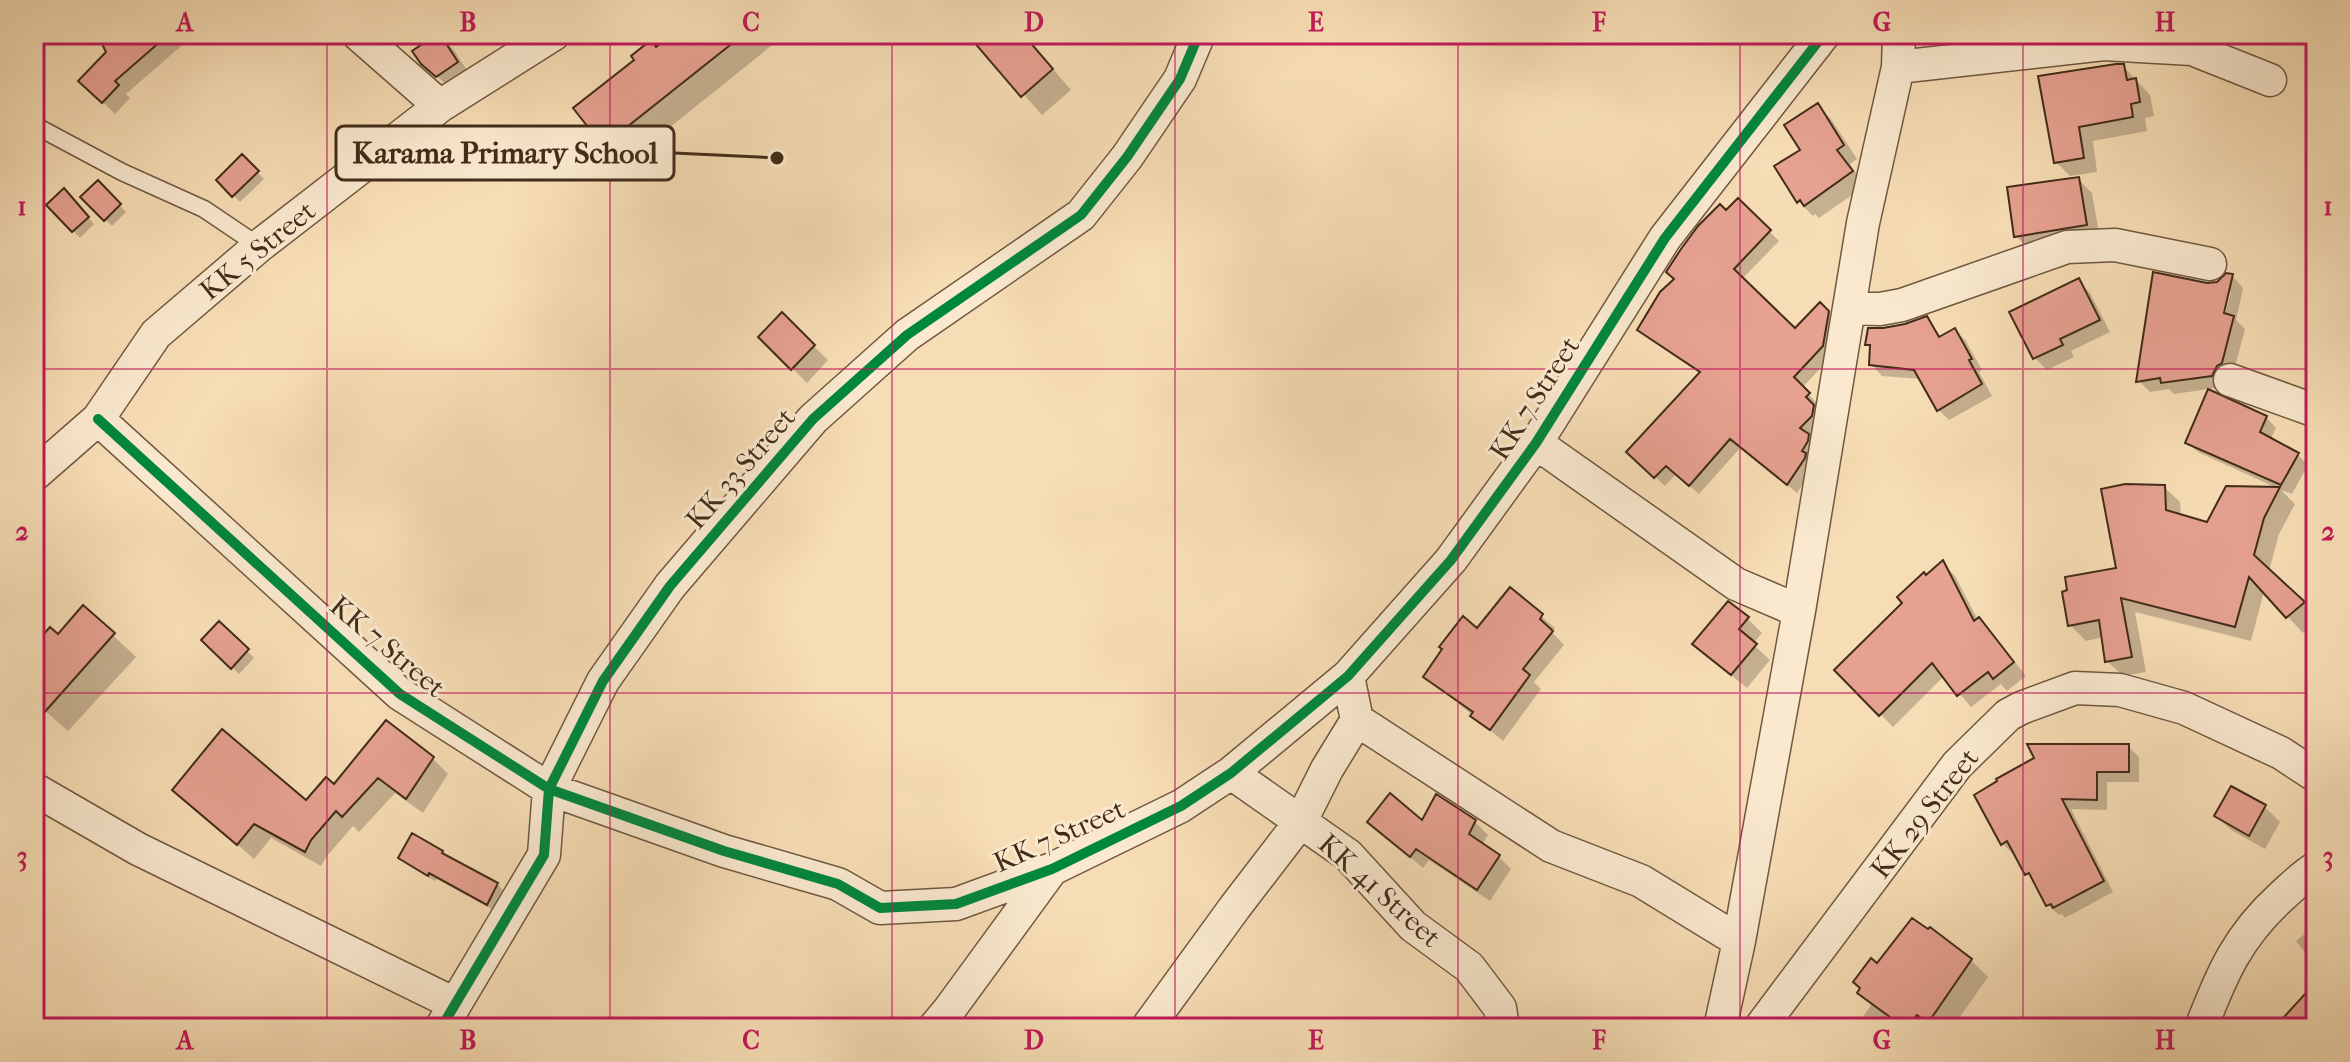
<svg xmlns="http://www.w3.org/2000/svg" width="2350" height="1062" font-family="'IM FELL French Canon',serif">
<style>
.shadow{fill:#0003;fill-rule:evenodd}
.building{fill:#e6a190;stroke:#422c19;stroke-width:2}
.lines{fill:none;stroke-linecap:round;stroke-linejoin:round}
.lane-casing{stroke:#6f5840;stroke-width:19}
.street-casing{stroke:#6f5840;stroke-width:35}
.lane{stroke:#fae9cf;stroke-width:16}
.street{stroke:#fae9cf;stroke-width:32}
.cycleway-casing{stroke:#fae9cf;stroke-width:15}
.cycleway{stroke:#00873e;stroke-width:10}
.grid{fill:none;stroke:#c2185b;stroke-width:2;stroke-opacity:0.55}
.labels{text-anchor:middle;stroke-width:6;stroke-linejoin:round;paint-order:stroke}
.street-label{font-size:28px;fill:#422c19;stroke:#fae9cf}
.leader{fill:none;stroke:#422c19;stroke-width:3}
.callout-dot{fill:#422c19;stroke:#fae9cf;stroke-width:3}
.callout{fill:#fae9cf;stroke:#422c19;stroke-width:3}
.callout-label{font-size:30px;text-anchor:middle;font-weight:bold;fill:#422c19}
.neatline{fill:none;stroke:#c2185b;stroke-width:3}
.grid-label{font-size:26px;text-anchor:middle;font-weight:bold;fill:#c2185b}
</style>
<rect width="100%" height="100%" fill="#f7ddb5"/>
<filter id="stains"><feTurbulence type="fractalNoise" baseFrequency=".0025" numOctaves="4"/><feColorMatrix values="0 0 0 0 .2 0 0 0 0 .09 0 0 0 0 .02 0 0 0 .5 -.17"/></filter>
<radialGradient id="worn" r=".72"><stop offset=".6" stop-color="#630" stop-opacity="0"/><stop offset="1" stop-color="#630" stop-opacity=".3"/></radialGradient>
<path class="shadow" d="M102,34h93l-69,60 4,4 -15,16 -34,-33 27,-29z
M675,34h111l-162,130 -19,-19 -29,-36z
M970,34h53l48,56 -29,25z
M2266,34h23l-2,5z
M2291,34h25v7z
M439,35l15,15 17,27 -19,13 -30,-27z
M2123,66l27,29 4,21 -9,2 2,13 -54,10 4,31 -27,4 -14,-14 40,-93z
M1817,105l14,14 26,40 -7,5 15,22 -46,32 -4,-4 -2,2 -14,-14 -22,-36 26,-16z
M242,157l22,22 -24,23 -22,-22z
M2078,179l14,14 8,45 -70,12 -14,-14z
M98,183l28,29 -14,14 -29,-29z
M64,191l30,33 -14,14 -31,-33z
M1738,200l41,41 -37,38 53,51 25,-25 18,17 -6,34 -30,32 16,16 -4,4 8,8 -1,10 -11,11 7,8 -3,23 -17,25 -56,-46 -42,47 -23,-20 -11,12 -36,-34 72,-78 -52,-35 -9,-10 86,-116z
M2232,276l11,12 -7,32 9,9 -12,46 -10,12 -49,7 -5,-5 -19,3 -11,-11 68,-96 11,-1zM2226,292h5l-8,31 -4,-1z
M2078,281l12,12 20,39 -39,19 3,6 -27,13 -12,-12z
M782,315l46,45 -21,23 -46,-46z
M1926,319l16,19 13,-8 11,11 16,29 -3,2 13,24 -43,24 -11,-11 -16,-30 -40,-3 -11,-12 1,-15 -4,-5 15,-14z
M2266,417l10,11 -6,12 28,15 10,10 -16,29 -11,-4 14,14 -16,30 -10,37 47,45v5l-13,12 -39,-42 -13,50 -116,-29 11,60 -23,4 -16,-15 -3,-24 -18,4 -16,-16 48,-56 46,-82 16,15 1,15 27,7 71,-35 -81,-37 -11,-10z
M1943,563l12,13 23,44 13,12 35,44 -19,15 -6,-7 -30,23 -27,-31 -51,51 -56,-57 68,-67 21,-26z
M1510,590l45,38 -3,4 12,13 -30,37 7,7 -38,52 -77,-65 52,-45z
M84,608l52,49 -68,74 -34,-30v-58l3,-3 2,2 19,-5z
M1747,618l15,15 -9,11 17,16 -23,28 -37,-30 -15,-14z
M220,624l34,34 -15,16 -35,-34z
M2128,746l11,11v25h-32v28l-36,-1 42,83 -48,26 -3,-4 -3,1 -11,-10 -32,-52 -3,1 -11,-11z
M432,758l16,16 -25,39 -28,-20 -36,39 -6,-6 -26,30 -6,10 -50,-28 -17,21 -79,-69 131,13 28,-17z
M2232,788l33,19 15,15 -15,27 -34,-19 -15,-14z
M1437,797l38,25 13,13 -6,10 17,12 12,12 -21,32 -61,-41 -6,8 -54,-46 54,1z
M441,853l56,31 7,7 -10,19 -57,-31 -2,2 -27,-16 -7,-7z
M2316,925v42l-20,-26z
M1930,930l41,30 17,17 -36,51h-97l16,-23 -12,-12 19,-27z"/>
<path class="building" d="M116,34h53l-54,47 4,4 -17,18 -24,-22 28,-29 -5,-10z
M437,34h3l18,28 -22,15 -15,-13 -9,-13z
M672,34h72l-141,112 -30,-38 61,-48 -3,-4 20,-16 5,7z
M967,34h56l30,35 -32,28z
M2116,64h8l3,16 9,-2 4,24 -9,2 2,13 -54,10 5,31 -30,5 -16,-87z
M1818,103l26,42 -7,5 16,21 -49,35 -4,-6 -3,3 -23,-37 26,-16 -16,-25z
M242,154l17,17 -27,26 -16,-17z
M2079,177l8,48 -73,12 -7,-50z
M98,180l23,24 -17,17 -24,-24z
M64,188l25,29 -17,15 -26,-27z
M1738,198l33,32 -37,39 61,59 25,-26 9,9 -6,35 -29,31 16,16 -4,4 8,8 -2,11 -12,12 9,6 -1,7 -6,10 4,2 -1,5 -18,27 -57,-46 -41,47 -23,-20 -12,12 -28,-26 74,-80 -63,-42 23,-38 14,-13 -8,-7 15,-23 17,-23 22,-22 6,6z
M2153,272l54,11 10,-1 9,-9 7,1 -9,39 10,3 -12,47 -5,3 -5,10 -51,7 -1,-5 -24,4z
M2079,278l21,42 -40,19 3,6 -30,14 -24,-47z
M782,312l33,33 -24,25 -33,-33z
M1927,316l12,21 16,-9 17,31 -3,1 13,24 -45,27 -23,-41 -45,-5 1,-20h-5l3,-17h15l22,-4z
M2208,389l59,27 -7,16 39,21 -18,32 -96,-42z
M2125,484l40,1 1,25 41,12 19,-36 54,1 -16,31 -10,37 51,47 -19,16 -37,-41 -14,50 -114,-29 11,59 -27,5 -6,-42 -31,6 -6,-34 5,-2 -2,-13 51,-9 -15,-79z
M1943,560l31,61 5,-4 35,45 -21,17 -5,-7 -31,24 -25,-33 -53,53 -45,-46 68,-67 -5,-6 27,-25 2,3z
M1510,587l33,27 -3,5 13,12 -30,38 7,6 -40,55 -20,-14 3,-4 -50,-35 19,-28 -3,-2 24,-31 14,12z
M1728,601l21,16 -10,12 18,15 -26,31 -39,-31z
M83,605l32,28 -81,91v-79l16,-18 8,7z
M219,621l30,28 -18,20 -30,-29z
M386,720l48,37 -28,42 -28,-21 -36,39 -6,-6 -25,29 -6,12 -51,-28 -17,21 -65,-55 50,-61 84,71 20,-23 8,7z
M2027,744h102v28h-32v28l-35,-1 42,82 -51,27 -2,-4 -5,2 -17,-33 -4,2 -18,-34 -6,4 -27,-50 23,-14 -1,-2 38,-21z
M2231,786l35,19 -17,31 -35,-20z
M1390,793l32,27 14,-26 40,26 -7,14 31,21 -23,35 -61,-41 -6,8 -43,-35z
M412,833l31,18 -1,2 56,30 -11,22 -58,-32 -1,3 -30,-18z
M1912,918l16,11 2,-2 42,32 -44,64 -11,-8 -12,13 -48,-35 3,-5 -7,-6 18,-24 6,5z
M2316,982v46h-42z"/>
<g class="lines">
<g class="lane-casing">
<path id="lane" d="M34,125l88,47 82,37 55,37"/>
</g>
<g class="street-casing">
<path id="street" d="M358,34l82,72
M1898,67l206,-23 88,5 78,31
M1850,308l30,1 22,-4 165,-58 48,-2 95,19
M2230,380l86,31
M98,419l302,275 149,95 175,62 114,33 42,24 76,-4 96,-35 129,-63 50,-33 117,-97 103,-116 85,-117 129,-205 159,-204
M1536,443l200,141 63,27
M34,475l64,-56 58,-85 103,-88 181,-140 114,-72
M1348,676l9,44 194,126 90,35 98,60
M1231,773l117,82 65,71 56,41 31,41 3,20
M34,789l104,60 317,155
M441,1028l103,-173 5,-66 54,-108 67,-95 143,-167 94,-84 174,-120 46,-58 53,-78 19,-45
M934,1028l15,-18 103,-141
M1147,1028l88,-121 66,-86 26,-52 30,-49
M1720,1028l19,-87 60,-330 64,-388 35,-156 1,-33
M1760,1028l197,-263 51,-50 13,-7 54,-20 45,2 64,18 97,45 35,23
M2201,1028c21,-55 37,-92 81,-132 11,-10 21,-20 34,-28"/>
</g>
<use href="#lane" class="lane"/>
<use href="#street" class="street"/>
<g class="cycleway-casing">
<path id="cycleway" d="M98,419l302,275 149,95 175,62 114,33 42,24 76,-4 96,-35 129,-63 50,-33 117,-97 103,-116 85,-117 129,-205 159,-204
M441,1028l103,-173 5,-66 54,-108 67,-95 143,-167 94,-84 174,-120 46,-58 53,-78 19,-45"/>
</g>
<use href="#cycleway" class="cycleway"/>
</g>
<path class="grid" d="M327,34v994M610,34v994M892,34v994M1175,34v994M1458,34v994M1740,34v994M2023,34v994M34,369h2282M34,693h2282"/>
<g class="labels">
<g class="street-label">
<text transform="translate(257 250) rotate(-39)" y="10">KK 5 Street</text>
<text transform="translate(1534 398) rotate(-57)" y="10">KK 7 Street</text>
<text transform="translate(740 468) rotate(-49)" y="10">KK 33 Street</text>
<text transform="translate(388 646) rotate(40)" y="10">KK 7 Street</text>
<text transform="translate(1924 813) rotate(-52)" y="10">KK 29 Street</text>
<text transform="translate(1059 835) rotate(-24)" y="10">KK 7 Street</text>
<text transform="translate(1380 890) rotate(42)" y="10">KK 41 Street</text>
</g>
</g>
<path class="leader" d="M777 158L674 153"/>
<circle class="callout-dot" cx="777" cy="158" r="8"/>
<rect class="callout" x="336" y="126" width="338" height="54" rx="8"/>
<g class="callout-label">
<text x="505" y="163">Karama Primary School</text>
</g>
<rect width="2350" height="1062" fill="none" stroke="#f7ddb5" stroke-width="88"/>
<rect x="44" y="44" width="2262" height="974" class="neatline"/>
<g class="grid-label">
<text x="185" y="31">A</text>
<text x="468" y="31">B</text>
<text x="751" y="31">C</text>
<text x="1034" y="31">D</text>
<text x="1316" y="31">E</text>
<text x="1599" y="31">F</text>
<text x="1882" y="31">G</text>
<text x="2165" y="31">H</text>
<text x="22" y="215">1</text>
<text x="2328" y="215">1</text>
<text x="22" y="540">2</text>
<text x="2328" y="540">2</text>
<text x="22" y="865">3</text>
<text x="2328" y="865">3</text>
<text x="185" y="1049">A</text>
<text x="468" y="1049">B</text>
<text x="751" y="1049">C</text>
<text x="1034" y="1049">D</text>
<text x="1316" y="1049">E</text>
<text x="1599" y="1049">F</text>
<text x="1882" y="1049">G</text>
<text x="2165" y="1049">H</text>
</g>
<rect width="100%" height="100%" filter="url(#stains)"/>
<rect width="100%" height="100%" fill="url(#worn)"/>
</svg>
